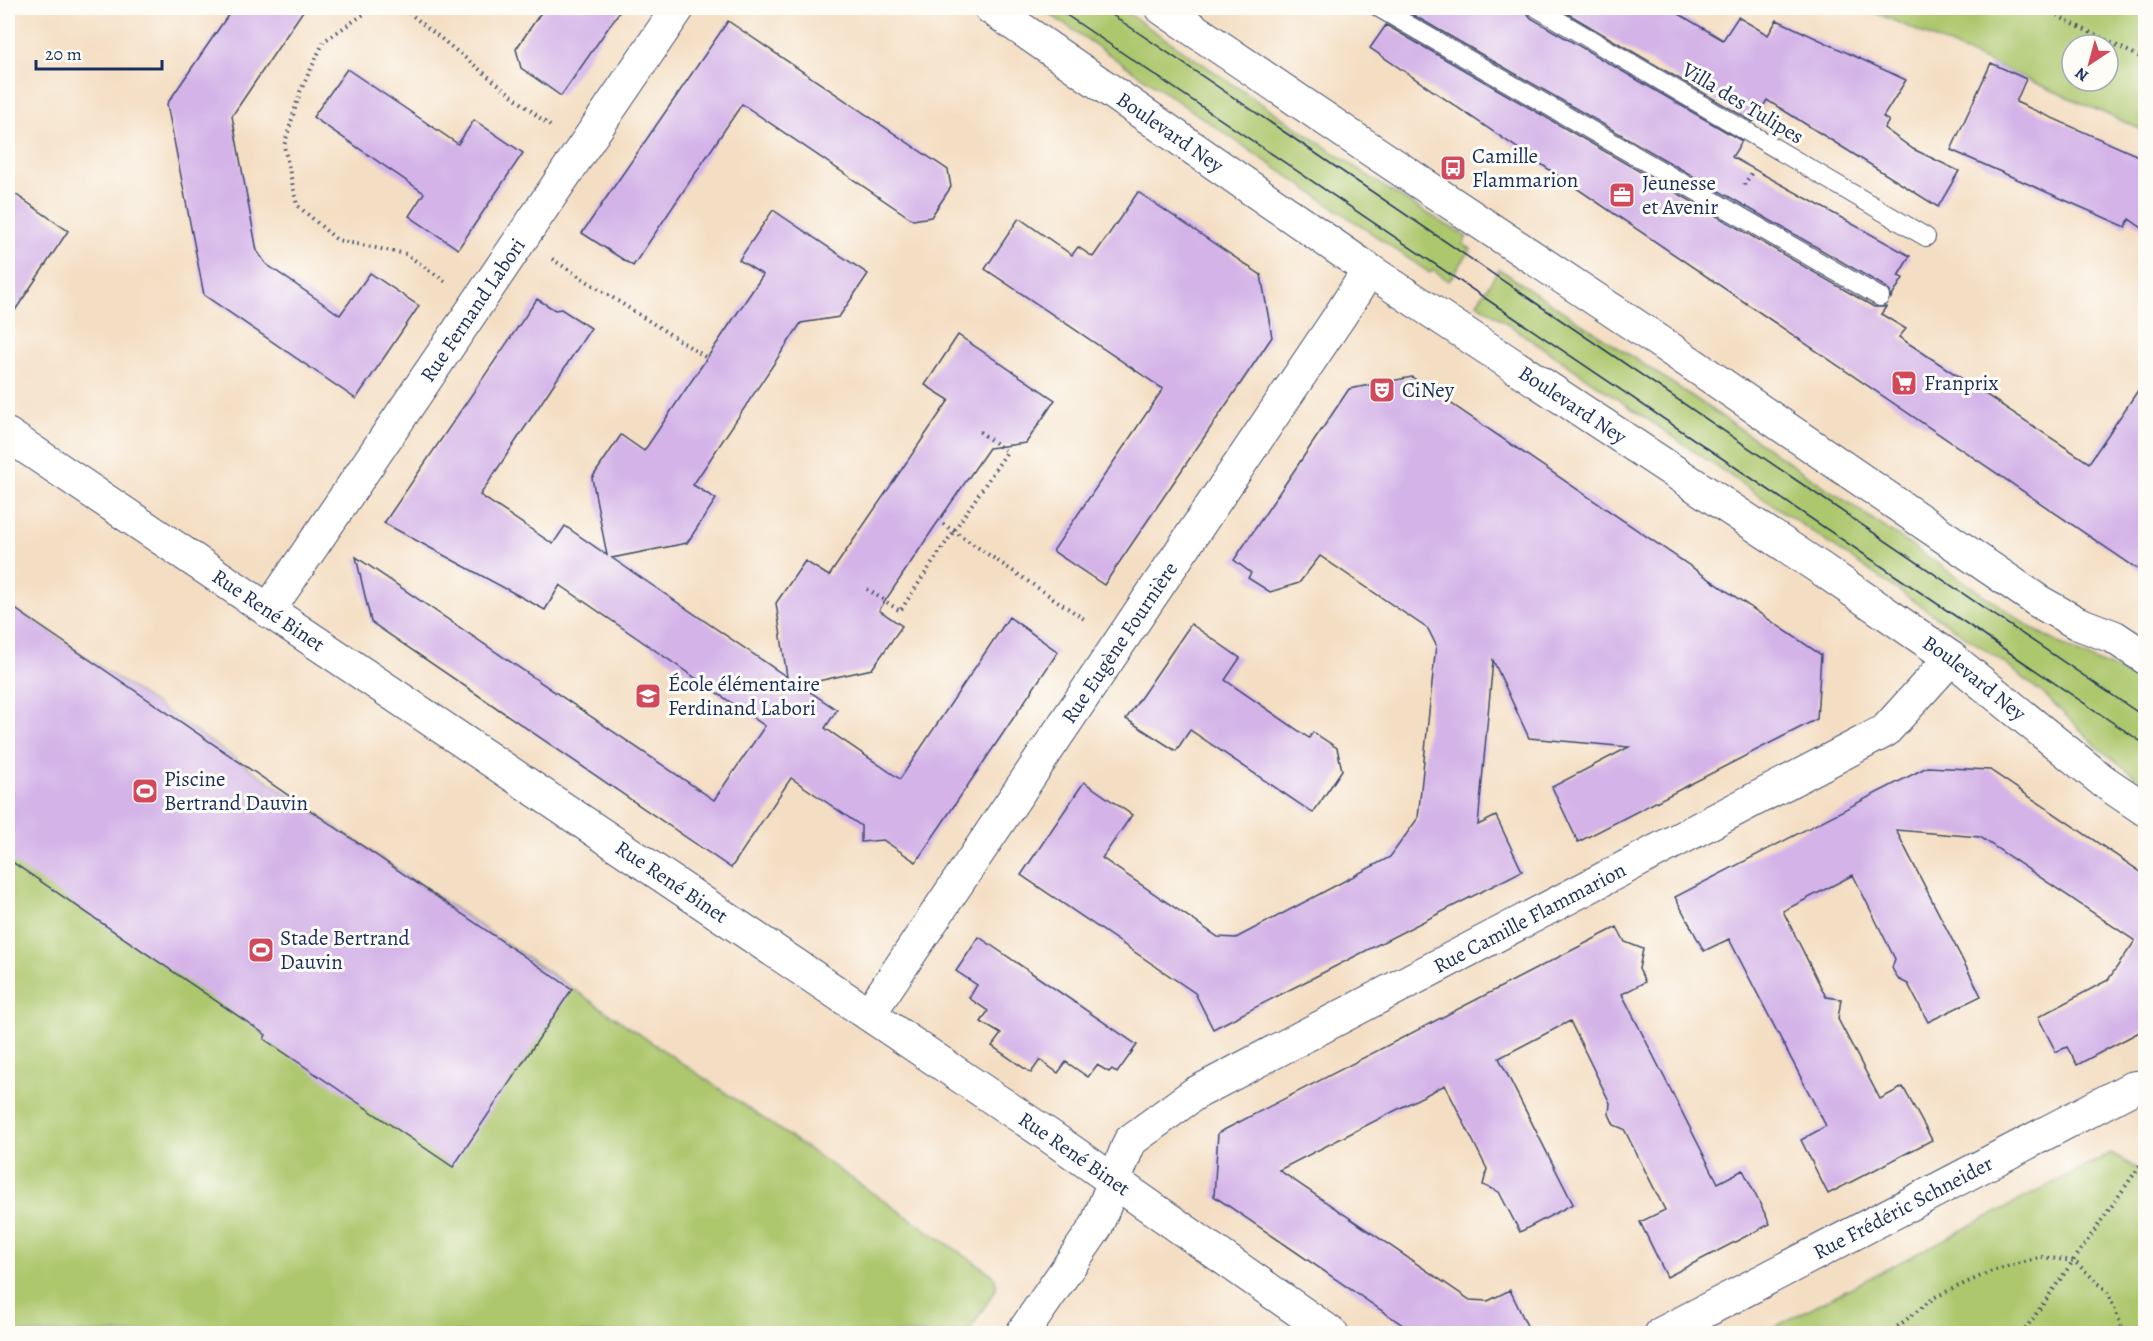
<svg xmlns="http://www.w3.org/2000/svg" width="2153" height="1341" font-family="Alegreya,serif">
<style>
.green{fill:#adc76d;stroke:#647b66;stroke-width:1.5;fill-rule:evenodd}
.building{fill:#d4b4e8}
.lines{fill:none;stroke-linecap:round;stroke-linejoin:round}
.lane-casing{stroke:#3c496d;stroke-width:20}
.street-casing{stroke:#3c496d;stroke-width:35}
.primary-casing{stroke:#3c496d;stroke-width:35}
.path{stroke:#3c496d;stroke-width:4;stroke-dasharray:1.5 4.5;stroke-linecap:butt}
.lane{stroke:#fff;stroke-width:18}
.street{stroke:#fff;stroke-width:33}
.primary{stroke:#fff;stroke-width:33}
.tram{stroke:#1b2f5e;stroke-width:1.5}
.labels{text-anchor:middle;stroke-width:6;stroke-linejoin:round;paint-order:stroke}
.street-label{font-size:21px;fill:#1b2f5e;stroke:#fdfcf7}
.poi-label{font-size:21px;fill:#1b2f5e;stroke:#fdfcf7;text-anchor:start}
</style>
<rect width="100%" height="100%" fill="#fdfcf7"/>
<filter id="ink" filterUnits="userSpaceOnUse"><feTurbulence type="fractalNoise" baseFrequency=".0167" numOctaves="2"/><feDisplacementMap in="SourceGraphic" scale="12" xChannelSelector="R" yChannelSelector="G"/><feConvolveMatrix kernelMatrix="1 2 1 2 8 2 1 2 1" color-interpolation-filters="sRGB"/></filter>
<filter id="wash" filterUnits="userSpaceOnUse"><feTurbulence type="fractalNoise" baseFrequency=".008" numOctaves="4" result="noise"/><feDisplacementMap in="SourceGraphic" scale="24" xChannelSelector="R" yChannelSelector="G"/><feGaussianBlur stdDeviation="1.35" result="paint"/><feColorMatrix in="noise" values="0 0 0 0 0 0 0 0 0 0 0 0 0 0 0 0 0 1.4 0 .05"/><feComposite in="paint" operator="in"/></filter>
<g filter="url(#wash)">
<rect width="100%" height="100%" fill="#f4dec3"/>
<path class="green" d="M1041,8h79l272,184 75,45 -4,7 8,5 -22,32 -16,-11 -3,3z
M1865,8h280v123zM2072,45h36v36h-36z
M1499,269l194,128 345,235 38,20 69,31v101l-46,-36 -53,-52 -46,-36 -523,-357z
M8,604l985,671 3,8v6l-28,44h-960z
M2111,1153l34,21v159h-382z"/>
<g id="blocks">
<path class="building" d="M233,8h72l-73,108 25,135 9,13 74,51 30,-42 49,33 -63,93 -152,-104 -37,-191z
M544,8h78l-61,88 -40,-28 -5,-19z
M1401,8h125l1,5 4,5 211,123 -10,16 178,99 -12,20 5,2 -12,20 -1,-6 -4,-5z
M1558,8h111l54,32 15,-23 30,18 9,-15 129,60 -23,37 6,4 -5,7 29,21 46,22 -21,36 -171,-107 -14,22z
M728,21l220,149 3,17 -20,30 -18,3 -171,-116 -109,162 -51,-33z
M1386,25l488,282h12l-5,7 25,15 -7,8 190,126 56,-83v194l-775,-526z
M1991,63l35,16 -10,23 129,57v71l-16,-11 -3,8 -175,-77z
M347,69l111,75 16,-24 49,33 -65,96 -49,-33 15,-23 -111,-76z
M8,189l60,42 -60,90z
M1138,192l123,83 11,62 -168,248 -51,-34 110,-162 -178,-120 34,-51 53,37 6,-8 15,10z
M773,210l95,64 -29,43 -38,6 -108,162 23,14 -29,44 -75,15 175,119 -11,-74 29,-42 24,15 120,-176 -24,-15 33,-50 97,65 -29,43 -37,5 -56,81 -54,81 23,16 -30,43 -72,16 37,25 -12,18 75,51 109,-162 49,35 -142,210 -33,-22 -22,2v-16l-70,-48 -60,90 -360,-246 -15,-65 358,243 51,-74 -205,-141 -15,25 -161,-87 153,-224 18,11 6,-1 30,19 -111,167 73,49 12,-18 42,29 -15,-77 29,-43 23,16 63,-93 56,-83 -24,-15z
M1412,377l409,278 -4,64 -239,123 -26,-55 77,-40 -100,-9 -36,-78 -15,165 18,-9 26,55 -309,158 -18,-36 -174,-118 63,-93 48,33 -30,43 116,79 18,1 154,-81 28,-39 18,-173 -8,-16 -108,-73 -21,27 -29,9 -22,-14 3,-5 -17,-13 115,-171z
M8,604l564,385 -119,178 -189,-128 2,-4 -258,-176z
M1191,624l49,34 -15,22 84,58 4,-6 24,16 5,22 -29,43 -123,-83 -14,21 -50,-32z
M1927,767l63,3 155,105v154l-68,36 -10,-18 -11,5 -18,-35 70,-37 27,-39 -155,-104 -84,-7 85,166 -53,26 -20,-38 -10,-5 -6,-11 3,-9 -42,-84 -70,36 43,86 15,2 -3,20 42,80 23,-12 29,53 -104,54 -27,-54 25,-14 -97,-187 -25,12 -29,-54z
M1617,927l8,15 18,7 -4,20 6,13 -23,12 96,189 25,-13 27,54 -103,53 -27,-55 25,-12 -41,-81 -10,-4 -5,-11 1,-11 -40,-82 -71,37 74,146 -53,28 -21,-40 -16,-7 4,-16 -42,-84 -166,85 191,130 18,1 22,-11 21,44h-115l-202,-138 4,-63z
M979,937l158,108 -20,28 -5,-4 -3,3 -12,-7 -9,12 -22,-15 -8,11 -18,-13 -9,13 -39,-27 9,-12 -20,-12 7,-11 -19,-13 8,-13 -21,-14z"/>
</g>
</g>
<g filter="url(#ink)">
<use href="#blocks" fill-opacity="0" stroke="#3c496d" stroke-width="1.5"/>
<g class="lines">
<g class="lane-casing">
<path id="lane" d="M1379,8l501,289
M1537,8l389,229"/>
</g>
<g class="street-casing">
<g id="street">
<path id="s1" d="M8,435l1043,702 281,197"/>
<path id="s2" d="M268,611l410,-603"/>
<path id="s3" d="M869,1014l470,-697 30,-47"/>
<path id="s4" d="M1022,1334l74,-107 34,-86 64,-47 691,-363 66,-73"/>
<path id="s5" d="M1661,1334l471,-246 14,-2"/>
</g>
</g>
<g class="primary-casing">
<g id="primary">
<path id="s6" d="M991,8l378,262 451,298 131,90 152,123 43,29"/>
<path d="M1162,8l190,129 308,205 378,259 39,22 37,14 32,21"/>
</g>
</g>
<path class="path" d="M373,8l-49,33 -24,51 -16,54 13,59 40,35 69,14 40,28
M373,8l35,4 142,114
M2041,8l105,52
M1744,185l9,-14
M552,259l155,99
M943,524l144,97
M867,589l33,22 107,-159 -31,-23
M1888,1334l47,-37 57,-26 50,-14 32,4 33,30 15,36v7
M2022,1334l124,-177"/>
<use href="#lane" class="lane"/>
<use href="#street" class="street"/>
<use href="#primary" class="primary"/>
<path class="tram" d="M1056,8l1090,737
M1102,8l1044,710"/>
</g>
</g>
<defs>
<g id="bus-square" transform="scale(1.35)"><rect x="-9" y="-9" width="18" height="18" rx="4" fill="#d1495b" stroke="#fdfcf7"/><path d="M-5-6H5V4H4V6H2V4H-2V6H-4V4H-5ZM-3.5-4V0h7V-4ZM-3.5 1.2v1.5H-2V1.2ZM2 1.2v1.5H3.5V1.2Z" fill="#fff"/></g>
<g id="office-square" transform="scale(1.35)"><rect x="-9" y="-9" width="18" height="18" rx="4" fill="#d1495b" stroke="#fdfcf7"/><path d="M-6-3h4V-5.5h4V-3h4V5H-6ZM-1-4.5V-3h2v-1.5ZM-6 0V1H6V0Z" fill="#fff"/></g>
<g id="supermarket-square" transform="scale(1.35)"><rect x="-9" y="-9" width="18" height="18" rx="4" fill="#d1495b" stroke="#fdfcf7"/><path d="M-6-5.5h2.5l.6 2H6L4.5 2H-2.5L-4.4-4H-6ZM-1.5 3.2a1.3 1.3 0 1 0 .1 0ZM3 3.2a1.3 1.3 0 1 0 .1 0Z" fill="#fff"/></g>
<g id="theatre-square" transform="scale(1.35)"><rect x="-9" y="-9" width="18" height="18" rx="4" fill="#d1495b" stroke="#fdfcf7"/><path d="M-5-5.5Q0-4 5-5.5V0Q5 5 0 6Q-5 5-5 0ZM-3.3-2.5H-1v1.5H-3.3ZM1-2.5H3.3v1.5H1ZM-2.8 1Q0 5.5 2.8 1Z" fill="#fff"/></g>
<g id="school-square" transform="scale(1.35)"><rect x="-9" y="-9" width="18" height="18" rx="4" fill="#d1495b" stroke="#fdfcf7"/><path d="M0-5L7-2L0 1L-7-2ZM-4 1L0 2.5L4 1V4Q0 6-4 4Z" fill="#fff"/></g>
<g id="stadium-square" transform="scale(1.35)"><rect x="-9" y="-9" width="18" height="18" rx="4" fill="#d1495b" stroke="#fdfcf7"/><path d="M0-5a6.5 5 0 1 0 0 10a6.5 5 0 1 0 0-10ZM-3.5-1.8h7v3.6h-7Z" fill="#fff"/></g>
</defs>
<g fill-rule="evenodd">
<use href="#bus-square" x="1453" y="168"/>
<use href="#office-square" x="1622" y="195"/>
<use href="#supermarket-square" x="1904" y="383"/>
<use href="#theatre-square" x="1382" y="390"/>
<use href="#school-square" x="648" y="696"/>
<use href="#stadium-square" x="145" y="791"/>
<use href="#stadium-square" x="261" y="950"/>
</g>
<g class="labels">
<g class="street-label">
<text transform="translate(1743 103) rotate(31)" y="7">Villa des Tulipes</text>
<text dy="7" stroke="none"><textPath href="#s6" startOffset="218">Boulevard Ney</textPath></text>
<text dy="7" stroke="none"><textPath href="#s2" startOffset="364">Rue Fernand Labori</textPath></text>
<text dy="7" stroke="none"><textPath href="#s6" startOffset="704">Boulevard Ney</textPath></text>
<text dy="7" stroke="none"><textPath href="#s1" startOffset="314">Rue René Binet</textPath></text>
<text dy="7" stroke="none"><textPath href="#s3" startOffset="448">Rue Eugène Fournière</textPath></text>
<text dy="7" stroke="none"><textPath href="#s6" startOffset="1190">Boulevard Ney</textPath></text>
<text dy="7" stroke="none"><textPath href="#s1" startOffset="800">Rue René Binet</textPath></text>
<text dy="7" stroke="none"><textPath href="#s4" startOffset="681">Rue Camille Flammarion</textPath></text>
<text dy="7" stroke="none"><textPath href="#s1" startOffset="1286">Rue René Binet</textPath></text>
<text dy="7" stroke="none"><textPath href="#s5" startOffset="273">Rue Frédéric Schneider</textPath></text>
</g>
<g class="poi-label">
<text x="1472" y="163">Camille<tspan x="1472" dy="24">Flammarion</tspan></text>
<text x="1642" y="190">Jeunesse<tspan x="1642" dy="24">et Avenir</tspan></text>
<text x="1924" y="390">Franprix</text>
<text x="1402" y="397">CiNey</text>
<text x="668" y="691">École élémentaire<tspan x="668" dy="24">Ferdinand Labori</tspan></text>
<text x="164" y="786">Piscine<tspan x="164" dy="24">Bertrand Dauvin</tspan></text>
<text x="280" y="945">Stade Bertrand<tspan x="280" dy="24">Dauvin</tspan></text>
</g>
</g>
<rect width="2153" height="1341" fill="none" stroke="#fdfcf7" stroke-width="30"/>
<g transform="translate(2090 63) rotate(216)"><circle r="28" fill="#fdfcf7" stroke="#a3aaba" stroke-width="1.5"/>
<path d="M0-4.5L10 22L0 15L-10 22Z" fill="#d1495b"/>
<text y="-9" font-size="16" font-weight="bold" text-anchor="middle" fill="#1b2f5e">N</text>
</g>
<path d="M36 60v9h126v-9" fill="none" stroke="#1b2f5e" stroke-width="3"/>
<text x="45" y="60" font-size="18" fill="#1b2f5e" stroke="#fdfcf7" stroke-width="4.5" paint-order="stroke">20 m</text>
</svg>
